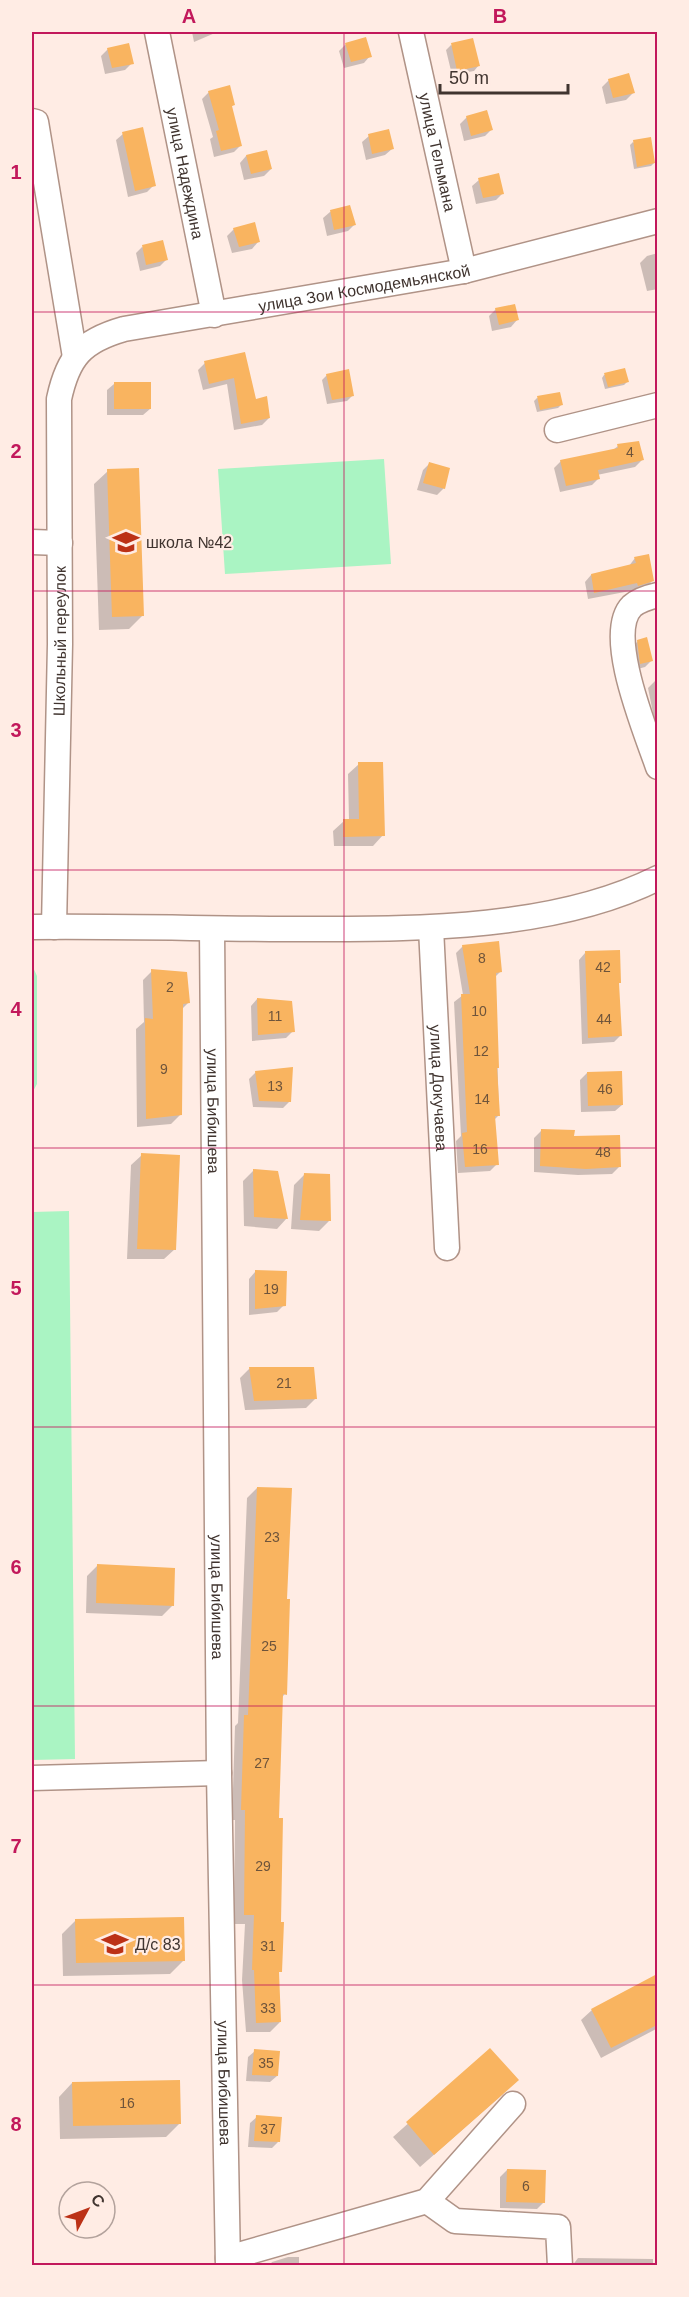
<svg xmlns="http://www.w3.org/2000/svg" width="689" height="2297" font-family="Helvetica,sans-serif">
<style>
.green{fill:#aaf4c3}
.shadow{fill:#0003}
.building{fill:#f9b460}
.lines{fill:none;stroke-linecap:round;stroke-linejoin:round}
.minor-casing{stroke:#b09387;stroke-width:27}
.minor{stroke:#fff;stroke-width:24}
.grid{fill:none;stroke:#c2185b;stroke-width:1.5;stroke-opacity:0.55}
.labels{text-anchor:middle;stroke-width:4.5;stroke-linejoin:round;paint-order:stroke}
.number-label{font-size:14px;fill:#6e543b}
.street-label{font-size:16px;fill:#40342f;stroke:#ffece4}
.poi-label{font-size:16px;fill:#40342f;stroke:#ffece4;text-anchor:start}
.neatline{fill:none;stroke:#c2185b;stroke-width:2}
.grid-label{font-size:20px;text-anchor:middle;font-weight:bold;fill:#c2185b}
</style>
<rect width="100%" height="100%" fill="#ffece4"/>
<path class="green" d="M384,459l7,105 -166,10 -7,-105z
M32,965l5,11v108l-5,9z
M69,1211l6,548 -43,1v-548z"/>
<path class="shadow" d="M192,32h22l1,1 -21,9z
M605,32h18l-17,2z
M346,44l24,12 -6,7 -20,5 -5,-17z
M451,45l28,20 -5,6 -22,4 -6,-25z
M108,49l24,14 -7,7 -20,4 -4,-18z
M609,80l24,13 -7,7 -20,4 -4,-17z
M209,92l24,13 -2,2 9,39 -6,6 -20,5 -4,-18 3,-2 -11,-38z
M467,117l25,12 -7,7 -21,5 -4,-17z
M123,134l31,51 -7,7 -19,5 -12,-57z
M369,136l23,13 -7,6 -19,5 -4,-18z
M633,142l21,21 -3,3 -17,3 -4,-24z
M266,152l5,17 -7,7 -20,4 -4,-17 6,-7z
M479,180l24,13 -7,7 -20,4 -4,-18z
M349,207l6,17 -7,7 -21,5 -4,-18 7,-6z
M234,229l24,13 -6,7 -20,4 -5,-17z
M142,247l25,12 -7,7 -20,5 -4,-18z
M658,253v36l-11,2 -7,-28 7,-7z
M496,309l21,11 -6,7 -19,4 -3,-15z
M244,354l11,46 14,18 -7,7 -28,5 -7,-46 -24,6 -5,-20 7,-7z
M624,370l3,12 -3,3 -19,4 -3,-11 2,-3z
M327,375l25,21 -5,5 -20,3 -5,-24z
M114,384l36,25 -7,6h-36v-25z
M537,398l24,7 -3,3 -21,4 -3,-11z
M618,446l24,14 -7,7 -38,8 1,4 -6,6 -32,7 -6,-24 7,-7 52,-11z
M429,464l15,24 -7,7 -20,-5 6,-20z
M108,471l35,144 -14,14 -30,1 -5,-146z
M635,558l17,23 -6,7 -58,11 -3,-17 6,-7 38,-9z
M638,641l14,19 -7,7 -11,3 -3,-22z
M655,681h3v36l-4,1 -6,-30z
M359,764l24,71 -10,11h-39l-1,-15 11,-10h5l-1,-47z
M463,946l37,26 -5,5 4,138 -5,5 3,44 -7,7 -32,2 -2,-32 5,-5 -7,-134 9,-7 -7,-42z
M585,953l36,82 -7,7 -32,2 -3,-84z
M152,971l36,32 -6,6 -1,105 -10,10 -34,3 -1,-98 8,-7 -1,-42z
M257,999l36,32 -7,7 -34,3 -1,-35z
M256,1072l34,29 -7,7 -30,-1 -4,-28z
M587,1073l35,32 -7,6 -34,1 -1,-32z
M541,1131l32,7 46,29 -7,7 -34,1 -44,-3v-34z
M142,1155l33,94 -11,10h-37l4,-94z
M253,1171l34,47 -10,11 -33,-3 -1,-45z
M305,1174l24,47 -10,10 -28,-2 3,-44z
M255,1272l29,33 -7,7 -28,3v-36z
M250,1368l66,30 -10,10 -61,2 -5,-32z
M257,1488l29,113 -1,93 -4,4 -3,121 2,152 -2,2 2,49 -10,10h-24l-4,-52 3,-56h-11l1,-104h-3l3,-94 3,-3 9,-225z
M98,1565l75,40 -11,11 -76,-3 1,-37z
M76,1920l107,41 -13,13 -107,2 -1,-42z
M654,1978l4,6v44l-57,30 -20,-38 11,-10z
M490,2050l13,44 -83,73 -27,-30z
M255,2051l22,25 -7,6 -24,-1 2,-24z
M72,2083l108,40 -14,14 -106,2 -1,-42z
M257,2117l21,25 -6,6 -24,-1 2,-24z
M507,2170l37,32 -7,7 -37,-1v-31z
M288,2257h11v9h-30l3,-4z
M578,2258l75,1v7h-81z"/>
<path class="building" d="M366,37l6,20 -21,5 -6,-19z
M473,38l7,28 -23,5 -6,-28z
M129,43l5,21 -22,4 -5,-20z
M629,73l6,20 -22,5 -5,-19z
M230,85l5,20 -3,1 10,40 -21,5 -5,-20 3,-1 -11,-39z
M487,110l6,20 -22,6 -5,-20z
M143,127l13,59 -21,5 -13,-59z
M389,129l5,20 -22,5 -4,-20z
M651,137l4,26 -18,4 -4,-27z
M267,150l5,19 -21,5 -5,-19z
M499,173l5,21 -21,4 -5,-20z
M350,205l6,20 -22,5 -4,-20z
M255,222l5,20 -21,5 -6,-19z
M163,240l5,20 -22,5 -4,-20z
M515,304l4,16 -20,5 -4,-17z
M245,352l11,47 11,-3 3,22 -29,6 -7,-46 -25,6 -5,-23z
M625,368l4,14 -21,5 -4,-14z
M349,369l5,27 -22,4 -6,-26z
M114,382h37v27h-37z
M560,392l3,13 -23,5 -3,-14z
M639,441l5,19 -46,10 2,9 -34,7 -6,-26 58,-12 -1,-4z
M429,462l21,6 -5,21 -22,-6z
M139,468l5,148 -32,1 -5,-148z
M649,554l5,27 -16,5 -1,-3 -43,10 -3,-19 45,-11 -2,-6z
M647,637l6,24 -13,3 -3,-24z
M358,762h25l2,74 -42,1v-18h16z
M499,941l3,31 -6,1 3,95h-2l3,48h-5l4,49 -34,2 -3,-34 5,-1 -6,-138h9l-8,-49z
M620,950l1,33h-2l3,53 -34,2 -3,-87z
M151,969l36,3 3,31 -7,1 -1,111 -36,4 -1,-101 8,1z
M257,998l35,3 3,31 -37,3z
M293,1067l-2,35 -32,-1 -4,-30z
M622,1071l1,34 -35,1 -1,-34z
M541,1129l34,1 -1,6 46,-1 1,32 -35,2 -46,-3z
M141,1153l39,2 -4,95 -39,-1z
M253,1169l25,2 10,48 -34,-2z
M304,1173l26,1 1,47 -31,-1z
M255,1270l32,1 -1,35 -31,3z
M249,1367h65l3,32 -63,2z
M257,1487l35,1 -5,111h3l-3,96 -4,-1 -4,124h4l-2,104h3l-2,50h-3l2,50 -25,1 -2,-53h-2l2,-55h-10l1,-105h-4l3,-95h4z
M97,1564l78,4 -1,38 -78,-3z
M184,1917l1,44 -109,2 -1,-44z
M657,1974v51l-46,23 -20,-39z
M490,2048l29,32 -85,75 -28,-33z
M254,2049l26,2 -2,25 -26,-1z
M180,2080l1,44 -108,2 -1,-44z
M256,2115l26,2 -2,25 -26,-1z
M507,2169l39,1 -1,33 -39,-1z"/>
<g class="lines">
<g class="minor-casing">
<g id="minor">
<path id="s1" d="M157,32l57,283"/>
<path id="s2" d="M411,32l53,239"/>
<path d="M32,121l4,1 39,235"/>
<path d="M557,430l101,-25"/>
<path d="M32,542l28,1"/>
<path d="M658,595c-9,2 -19,5 -26,11 -28,28 15,128 26,161"/>
<path d="M32,927c92,-1 185,2 277,2 112,0 247,0 349,-51"/>
<path id="s3" d="M54,927l6,-283 -1,-245c9,-42 23,-58 65,-70l340,-58 194,-50"/>
<path id="s4" d="M431,928l16,320"/>
<path id="s5" d="M212,929l7,844 9,493"/>
<path d="M32,1778l187,-5"/>
<path d="M427,2201l28,20 103,6 2,39"/>
<path d="M228,2258l199,-57 86,-97"/>
</g>
</g>
<use href="#minor" class="minor"/>
</g>
<path class="grid" d="M344,32v2234M32,312h626M32,591h626M32,870h626M32,1148h626M32,1427h626M32,1706h626M32,1985h626"/>
<defs>
<g id="school-bare" transform="scale(2.07)"><path d="M0-5L7-2L0 1L-7-2ZM-4 1L0 2.5L4 1V4Q0 6-4 4Z" fill="#bc3116" stroke="#ffece4" stroke-width="2.5" paint-order="stroke"/></g>
</defs>
<g fill-rule="evenodd">
<use href="#school-bare" x="126" y="542"/>
<use href="#school-bare" x="115" y="1944"/>
</g>
<g class="labels">
<g class="number-label">
<text x="630" y="457">4</text>
<text x="482" y="963">8</text>
<text x="603" y="972">42</text>
<text x="170" y="992">2</text>
<text x="479" y="1016">10</text>
<text x="275" y="1021">11</text>
<text x="604" y="1024">44</text>
<text x="481" y="1056">12</text>
<text x="164" y="1074">9</text>
<text x="275" y="1091">13</text>
<text x="605" y="1094">46</text>
<text x="482" y="1104">14</text>
<text x="480" y="1154">16</text>
<text x="603" y="1157">48</text>
<text x="271" y="1294">19</text>
<text x="284" y="1388">21</text>
<text x="272" y="1542">23</text>
<text x="269" y="1651">25</text>
<text x="262" y="1768">27</text>
<text x="263" y="1871">29</text>
<text x="268" y="1951">31</text>
<text x="268" y="2013">33</text>
<text x="266" y="2068">35</text>
<text x="127" y="2108">16</text>
<text x="268" y="2134">37</text>
<text x="526" y="2191">6</text>
</g>
<g class="street-label">
<text dy="6" stroke="none"><textPath href="#s2" startOffset="123">улица Тельмана</textPath></text>
<text dy="6" stroke="none"><textPath href="#s1" startOffset="144">улица Надеждина</textPath></text>
<text dy="6" stroke="none"><textPath href="#s3" startOffset="874">улица Зои Космодемьянской</textPath></text>
<text dy="6" stroke="none"><textPath href="#s3" startOffset="286">Школьный переулок</textPath></text>
<text dy="6" stroke="none"><textPath href="#s4" startOffset="160">улица Докучаева</textPath></text>
<text dy="6" stroke="none"><textPath href="#s5" startOffset="182">улица Бибишева</textPath></text>
<text dy="6" stroke="none"><textPath href="#s5" startOffset="668">улица Бибишева</textPath></text>
<text dy="6" stroke="none"><textPath href="#s5" startOffset="1154">улица Бибишева</textPath></text>
</g>
<g class="poi-label">
<text x="146" y="548">школа №42</text>
<text x="135" y="1950">Д/с 83</text>
</g>
</g>
<rect width="689" height="2297" fill="none" stroke="#ffece4" stroke-width="66"/>
<g transform="translate(87 2210) rotate(49)"><circle r="28" fill="#ffece4" stroke="#b3a29c" stroke-width="1.5"/>
<path d="M0-4.5L10 22L0 15L-10 22Z" fill="#bc3116"/>
<text y="-9" font-size="16" font-weight="bold" text-anchor="middle" fill="#40342f">С</text>
</g>
<path d="M440 84v9h128v-9" fill="none" stroke="#40342f" stroke-width="3"/>
<text x="449" y="84" font-size="18" fill="#40342f" stroke="#ffece4" stroke-width="4.5" paint-order="stroke">50 m</text>
<rect x="33" y="33" width="623" height="2231" class="neatline"/>
<g class="grid-label">
<text x="189" y="23">A</text>
<text x="500" y="23">B</text>
<text x="16" y="179">1</text>
<text x="16" y="458">2</text>
<text x="16" y="737">3</text>
<text x="16" y="1016">4</text>
<text x="16" y="1295">5</text>
<text x="16" y="1574">6</text>
<text x="16" y="1853">7</text>
<text x="16" y="2131">8</text>
</g>
</svg>
